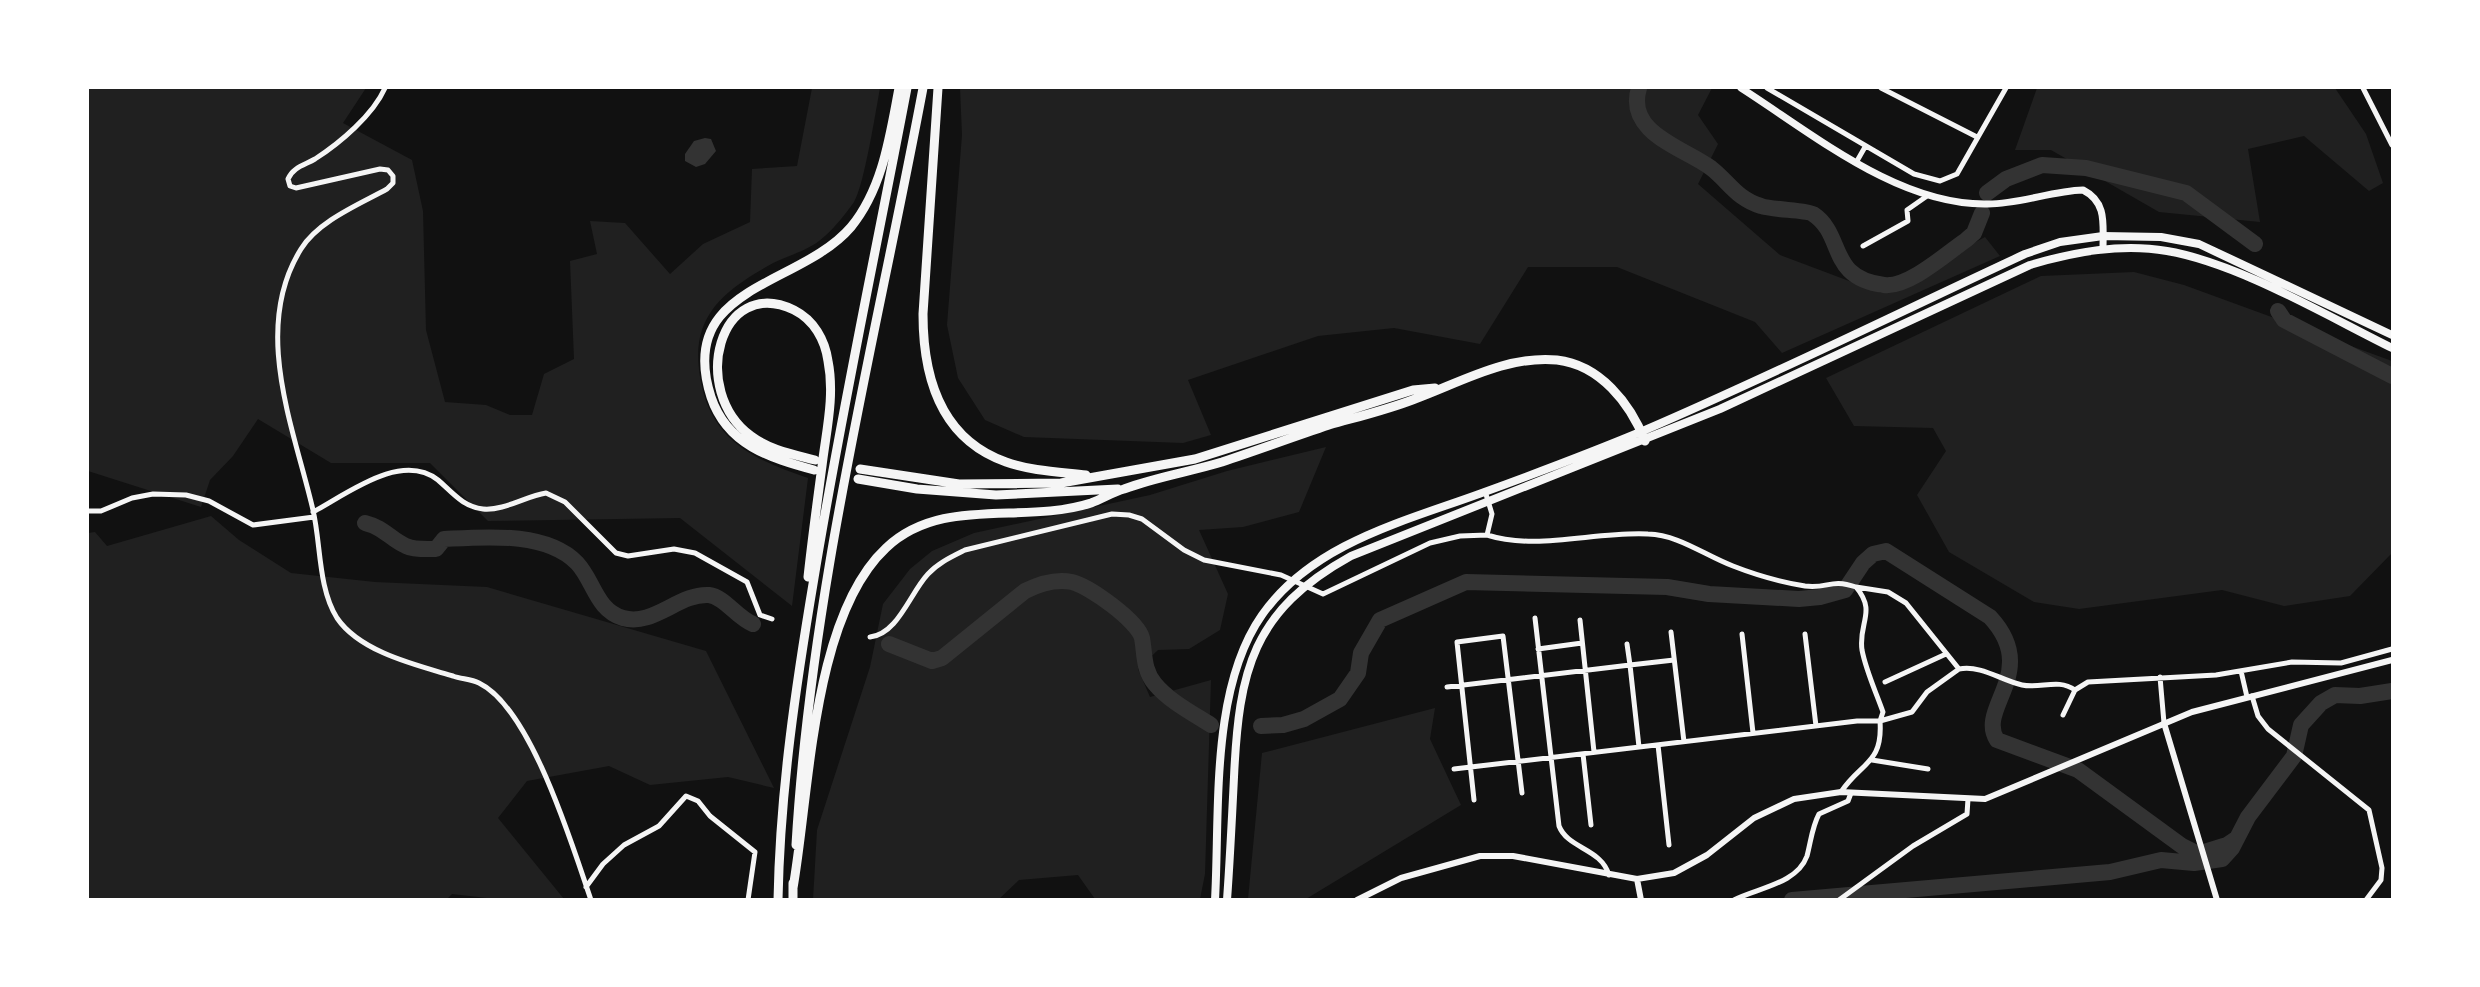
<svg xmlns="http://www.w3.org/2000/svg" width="2480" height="987" font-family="Mulish,sans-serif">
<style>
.green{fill:#202020}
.water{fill:#333}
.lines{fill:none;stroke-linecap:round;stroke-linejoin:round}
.river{stroke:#333;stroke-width:16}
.minor{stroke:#f5f5f5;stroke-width:5}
.tertiary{stroke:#f5f5f5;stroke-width:6}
.secondary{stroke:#f5f5f5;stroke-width:7}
.primary{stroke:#f5f5f5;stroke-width:8}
.motorway{stroke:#f5f5f5;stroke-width:9}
</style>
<rect width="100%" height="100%" fill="#111"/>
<path class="green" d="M88,88h278l-23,35 69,37 11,51 3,119 19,72 41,3 24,10h22l12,-41 30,-15 -4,-98 27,-7 -7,-33 35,2 45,51 33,-30 47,-22 2,-53 45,-3 15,-78h68c-4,22 -16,99 -26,114 -9,13 -23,30 -35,39 -16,12 -37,16 -53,26 -55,31 -79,60 -63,124 14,54 58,71 105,87l-16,128 -112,-88 -192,3 -58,-58h-99l-73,-44 -25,37 -23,24 -9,27 -113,-36z
M960,88h752l-14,27 20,29 -20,40 82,71 101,38 104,-56 15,19 -218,97 -27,-31 -138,-55h-89l-48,77 -86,-16 -76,8 -130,44 23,55 -28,8 -159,-6 -39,-17 -27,-42 -11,-53 15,-190z
M2037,88h298l31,46 17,49 -14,8 -65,-55 -56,13 12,73 -101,-10 -108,-62h-36z
M2134,272l50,13 208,76v192l-42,43 -66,10 -62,-16 -143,19 -45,-7 -85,-50 -32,-57 29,-44 -13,-23 -79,-2 -28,-48 215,-102z
M1326,447l-27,65 -56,15 -44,3 29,64 -8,36 -31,19 -31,1 -20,19 12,28 61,-17 -6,194 -5,25h-105l-17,-24 -59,5 -20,19 -186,1 4,-70 53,-163 13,-63 27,-35 22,-18 42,-18 176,-38 77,-24z
M211,516l28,24 52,33 84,9 112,5 219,64 68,137 -46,-11 -78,8 -41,-19 -82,15 -29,37 66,81 -60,1 -52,-6 -6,6 -358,-1v-366l7,-1 12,14z
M1435,708l-5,31 31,66 -155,94h-58l14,-146z"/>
<path class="water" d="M705,138l6,1 5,12 -11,13 -9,3 -11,-6v-7l9,-13z"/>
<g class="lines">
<path class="river" d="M1639,88c-14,45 45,60 72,80 18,14 26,31 50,38 12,4 46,4 52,8 32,21 14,64 71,71 24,3 62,-31 82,-45l8,-7 8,-20
M1987,193l19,-14 36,-14 44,3 100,25 69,51
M2278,311l6,9 108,56
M365,523c20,5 25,16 41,23 8,4 21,3 30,3l8,-10c40,-2 102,-8 133,24 17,18 19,47 46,55 30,9 56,-25 86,-23 16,2 27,22 44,29
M889,644l43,17 10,-3 83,-67c14,-7 32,-12 47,-9 17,4 66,39 70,56 3,16 1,32 13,46 14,17 37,29 56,41
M1261,726l22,-1 21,-6 36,-20 18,-26 3,-20 19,-33 86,-38 201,5 42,7 90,5 21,-2 25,-7 18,-27 10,-9 13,-3 104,66c51,55 -14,91 7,123l81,30 104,76 16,8 29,-9 9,-6
M1792,900l318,-28 51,-12 33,3 28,-4 10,-11 16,-31 46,-61 7,-31 20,-22 14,-8 25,1 32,-5"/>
<path class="minor" d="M385,88c-12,27 -45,55 -70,71 -10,6 -22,8 -27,20l2,7 6,2 84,-19 8,1 5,6v7l-6,6c-27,15 -69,32 -86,60 -50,80 -7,179 12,261 8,34 5,78 24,108 23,34 79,47 116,58 8,3 18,3 26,7 52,25 93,162 112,217
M1767,88l147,86 26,7 17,-7 49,-86
M1881,88l96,49
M2363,88l29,57
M1857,161l8,-14
M1863,246l45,-25 -1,-11 20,-14
M88,511h13l31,-13 21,-4 33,1 23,6 44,24 61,-8
M313,512c34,-18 88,-61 125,-32 14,12 25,27 45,29 21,2 43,-13 63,-16l19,9 51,51 12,3 46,-7 21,4 52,29 13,33 12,4
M1487,535c50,16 109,-4 161,-1 31,1 56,21 85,32 23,9 47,16 72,20 24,3 25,-8 51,1
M1535,618l24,208c9,23 42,22 50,49
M1580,620l14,132
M1671,632l13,110
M1742,634l11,99
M1805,634l11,92
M870,637c28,-3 40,-44 58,-63 10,-11 23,-17 37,-24l147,-36 17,1 13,4 42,31 20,10 77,15 42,19 107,-51 30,-7 27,-1 5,-21 -7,-23
M1627,644l3,21 44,-5
M1538,649l44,-6
M1959,669l-32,23 -15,20 -32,9 3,-9c-7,-20 -17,-41 -21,-62 -4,-27 15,-38 -6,-63l32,5 18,11 53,66c23,-4 41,11 63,16 19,4 36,-7 53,5
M2241,671l6,26
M2160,677l4,46
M1885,682l61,-28
M1447,687l183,-22 9,82
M2252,696l6,20 10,13 101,81 13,58 -1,12 -15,20
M2063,715l12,-25 13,-8 128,-7 76,-13 49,1 51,-14
M1658,745l11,100
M1583,754l8,71
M1872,760l56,9
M1454,769l403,-48h23c3,43 -19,41 -39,71
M1474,800l-17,-158 46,-6 19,157
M586,887l17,-23 21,-19 35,-19 27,-30 12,5 12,15 45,36 -7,48
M1734,900c23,-12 63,-16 73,-44 4,-15 5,-29 12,-42l29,-13 3,-8
M1839,900l74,-54 54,-32 1,-15"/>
<path class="tertiary" d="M2164,723l53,177
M1637,879l4,21
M1357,900l44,-22 79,-22h33l124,23 37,-6 33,-18 47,-37 40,-19 47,-7 144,7 207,-87 200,-52"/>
<path class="secondary" d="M1741,88c72,46 158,118 247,116 33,0 63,-13 95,-14 24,12 20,34 20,59"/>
<path class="primary" d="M1215,900c5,-89 -5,-211 47,-285 50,-71 140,-93 217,-121 55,-20 111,-41 166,-64 128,-55 253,-117 380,-176l35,-12 43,-6 58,1 38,7 193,91
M1227,900c3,-41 5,-82 7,-123 5,-107 18,-166 117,-221l369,-147 310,-144c44,-13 91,-22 137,-14 71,12 160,65 225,97"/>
<path class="motorway" d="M938,88l-15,226c0,64 18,125 83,148 25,9 54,10 80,13
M860,469l99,15 102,-1 134,-24 218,-69 22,-2
M814,470c-44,-12 -87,-25 -103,-73 -36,-112 89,-110 140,-170 32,-39 39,-92 48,-139
M858,479l59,10 79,6 122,-6
M808,577c4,-37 9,-74 14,-111 4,-34 13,-70 6,-105 -3,-21 -14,-41 -34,-51 -75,-36 -105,81 -43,126 19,14 41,18 64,24
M796,845c15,-256 80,-507 127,-757
M793,888c17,-97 19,-271 93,-340 56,-53 137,-23 205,-45 11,-4 22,-11 33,-14 32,-12 65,-17 98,-27 36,-12 71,-25 107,-37 28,-8 58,-15 86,-26 44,-16 92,-44 142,-39 43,5 73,43 88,81
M778,900c2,-109 18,-215 36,-322 27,-164 62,-327 93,-490
M793,900v-17"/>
</g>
<rect width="2480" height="987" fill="none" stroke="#ffffff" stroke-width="178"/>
</svg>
